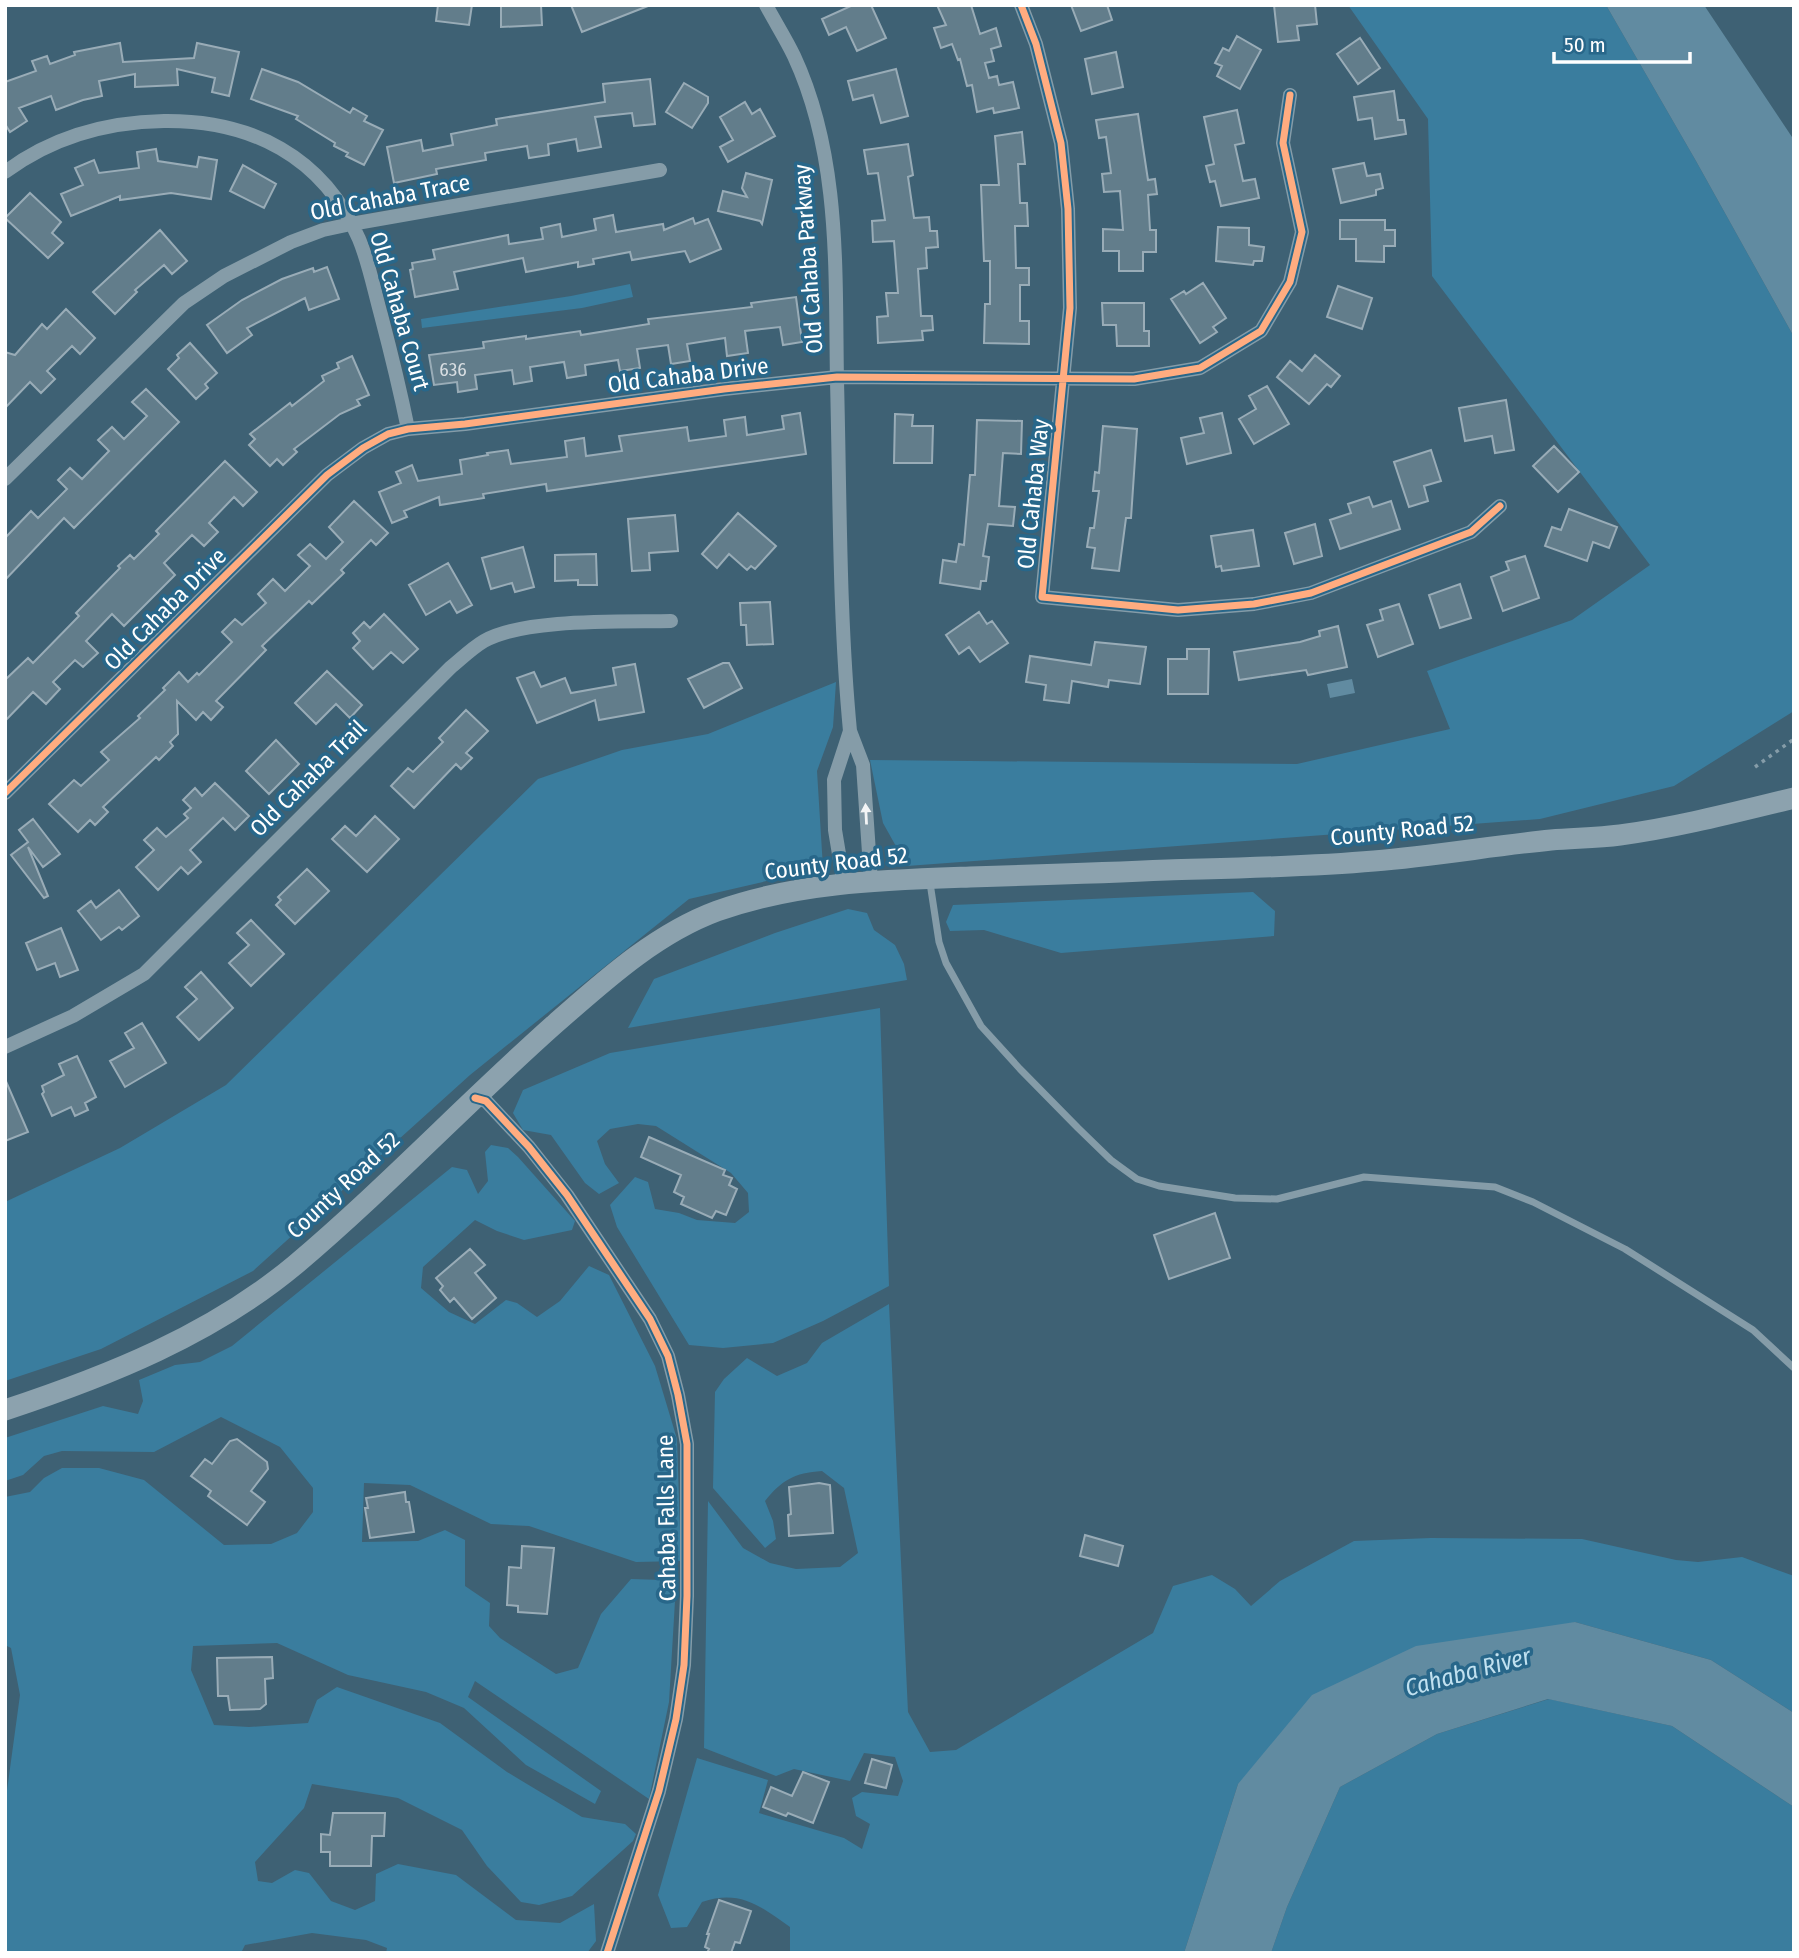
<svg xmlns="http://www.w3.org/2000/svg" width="1799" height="1958" font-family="'Fira Sans Condensed',sans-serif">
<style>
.green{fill:#3a7d9e}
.water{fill:#618ba1}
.building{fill:#627d8b;stroke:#99acb7;stroke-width:2}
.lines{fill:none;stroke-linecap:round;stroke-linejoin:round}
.path{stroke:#859ca8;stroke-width:3.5;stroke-dasharray:3.5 5;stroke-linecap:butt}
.lane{stroke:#859ca8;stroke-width:7}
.street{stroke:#859ca8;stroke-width:14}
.secondary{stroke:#8ca2ae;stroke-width:21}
.cycleway-casing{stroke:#28678a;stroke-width:11}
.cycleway{stroke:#ffac80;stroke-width:7}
.oneway{fill:#f3f5f6}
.labels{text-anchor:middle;stroke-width:7;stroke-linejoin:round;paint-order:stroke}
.number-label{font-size:19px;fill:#d8dee2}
.street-label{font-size:23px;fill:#fff;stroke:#28678a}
.water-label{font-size:24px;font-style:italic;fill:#c1e1f0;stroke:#28678a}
</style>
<rect width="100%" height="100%" fill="#3e6174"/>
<path class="green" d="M1348,5h258l90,156 98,176v374l-120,75 -134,33 -633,47 -24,-43 -13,-63 427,4 153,-35 -23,-58 145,-51 78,-55 -218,-289 -4,-157z
M630,284l3,13 -51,11 -160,20 -1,-9 150,-23z
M836,682l-3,45 -16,44 6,97 -134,31 -219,176 -217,196 -152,78 -96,32v-179l115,-54 106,-63 312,-306 84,-29 86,-16z
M1253,892l22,19 -1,25 -213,17 -77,-23 -34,1 -4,-9 7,-17z
M848,909l19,4 7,17 21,15 9,19 3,16 -279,48 26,-49 121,-46z
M880,1008l9,278 -66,35 -50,22 -50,5 -34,-3 -72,-118 -7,-22 25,-28 13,5 7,27 24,4 18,7 38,3 14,-11 -1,-19 -17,-20 -75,-47 -18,-2 -28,5 -13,12 8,23 14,19 -20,11 -14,-11 -34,-48 -28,-5 -10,-17 10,-23 87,-37z
M491,1145l17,3 10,9 57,64 -3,9 -48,10 -27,-9 -22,-11 -52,47 -2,21 28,24 26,12 31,-24 11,3 20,14 23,-16 29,-35 20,9 46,91 22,73 4,122 -45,1 -107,-36 -38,-2 -81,-39 -46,-2 -2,59 56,-1 27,-11 20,10v46l25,17 -1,23 11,12 56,36 22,-6 23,-54 30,-35 31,1 12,4 1,17 -6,101 -20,97 -174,-118 -7,16 133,94 -6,13 -69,-39 -62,-57 -38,-16 -78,-17 -71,-32 -84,3 -2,24 23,55 35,2 59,-4 9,-23 20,-13 103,36 67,49 75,45 43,7 11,10 -3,7 -61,55 -33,9 -18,-3 -34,-36 -25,-36 -64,-32 -86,-14 -8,24 -49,54 3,19 14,2 23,-13 14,3 22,28 24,9 20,-9 1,-27 22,-10 58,11 60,45 44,3 34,-19 2,37 -9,12h-201l1,-5 -21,-8 -54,-7 -67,12 -4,8h-236v-148l15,-110 -9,-47 -6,-3v-148l25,-5 14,-14 18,-10h37l45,12 80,65 47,-1 26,-11 16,-21v-24l-33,-41 -59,-30 -67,35 -92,-1 -18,5 -21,19 -18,6v-43l98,-32 35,8 5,-13 -4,-21 36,-15 25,-3 32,-16 220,-179 15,3 11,24 10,-13 -3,-29z
M889,1304l19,408 22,40 26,-2 197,-117 20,-47 39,-11 23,14 16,17 29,-25 74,-40 77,-3 151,1 94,21 22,2 44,-5 52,19v137l-83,-53 -136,-38 -337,162 -54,169h-394v-26c-30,-21 -50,-38 -88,-25l-15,25 -16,1 -13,-33 39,-137 71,22 -9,33 85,25 18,11 8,-25 -14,-8 -4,-18 10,-6 36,4 5,-15 -8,-24 -31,-4 -14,28 -56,-12 -18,7 -72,-28 4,-247 35,47 27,15 26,6 44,-2 18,-14 -14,-65 -22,-17c-28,2 -40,9 -57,30l8,20 3,18 -11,9 -52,-60 2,-96 9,-13 23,-21 30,18 30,-13 15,-20z
M1549,1699l123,27 122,81v146h-523l16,-46 53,-120 97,-53z"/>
<path class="water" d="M1606,5h98l90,135v197l-98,-176z
M1352,679l3,14 -25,5 -3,-14z
M1575,1622l136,38 83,53v94l-122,-81 -124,-27 -111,35 -97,53 -53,120 -16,46h-87l54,-169 74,-89 104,-49z"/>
<path class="building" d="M438,5h34l-3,20 -33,-4z
M501,5h40l1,20 -41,2z
M571,5h77v1l-66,26z
M853,5h18l15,33 -29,13 -11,-24 -17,8 -7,-16z
M937,5h34l9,29 16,-6 5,18 -10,3 3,12 -9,2 4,15 8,-2 2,9 14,-3 6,26 -25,5 -1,-5 -16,4 -5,-27 -5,1 -7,-27 -2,1 -6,-16 -11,4 -7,-20 12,-3z
M1071,5h36l5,15 -31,11z
M1274,5h41l2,19 -20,2 2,14 -21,2z
M1237,36l24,14 -21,39 -23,-13 5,-10 -7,-3 8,-15 6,3z
M1360,38l20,30 -22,16 -21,-30z
M120,43l3,19 71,-4 3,-15 42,9 -10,44 -17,-4 3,-14 -38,-9 1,16 -43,2v-13l-36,7 3,15 -19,4 -27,10 -5,-14 -32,12 8,13 -17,11 -5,-8v-42l31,-11 -4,-10 15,-5 3,8 25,-9 -1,-3z
M1116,52l7,35 -31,7 -7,-35z
M262,69l36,13 52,31 3,-5 14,8 -3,5 19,9 -19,35 -18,-9 2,-3 -14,-7 1,-3 -39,-24 2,-3 -47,-17z
M896,69l12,47 -27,7 -8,-28 -20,5 -5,-19z
M650,79l5,45 -21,2 -2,-13 -37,4 6,30 -23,4 -2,-12 -28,5 1,11 -20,3 -2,-12 -42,7 1,7 -50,9 1,5 -43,9 -7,-36 34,-7 2,11 30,-6 -2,-11 46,-9 -1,-6 109,-17 -2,-18z
M684,83l24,14v6l-16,25 -26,-16z
M1394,91l4,29h6l2,14 -31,5 -3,-21 -14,2 -4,-23z
M745,102l7,12 8,-5 15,27 -47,26 -8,-15 13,-7 -13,-23z
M1237,110l7,33 -9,2 8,36 12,-2 4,19 -38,8 -6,-25 -5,1 -4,-16 8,-2 -10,-47z
M1138,114l10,66 7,-1 2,15 -9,1 2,35h6v22h-13v19h-24v-20h-16v-22l20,1 -3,-39 -16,1 -2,-18 9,-1 -5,-36 -7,1 -3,-18z
M1022,132l3,32h-7l2,39h7l1,23h-13l1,42h13v17h-9v36h9v23l-45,-1 1,-39h5v-43h-6l-3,-76h18l-4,-49z
M908,144l5,31 -5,2 6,41 15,-1 1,14h7l1,16 -12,1 1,20 -9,1 3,47h11l1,14 -11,1 1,9 -45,3 -1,-26 11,-1 -2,-23h12l-4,-52 -21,1 -1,-21 13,-1 -7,-47 -10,1 -4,-24z
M156,149l2,12 39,6 2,-10 18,3 -6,39 -40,-6 -51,7v-4l-49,20 -10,-22 22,-9 -8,-17 19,-8 5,13 40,-5 -2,-16z
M1364,163l3,13 13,-2 3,14 -7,2v5l-35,8 -8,-34z
M243,165l33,19 -12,24 -34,-17z
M746,173l26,7 -10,44 -2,-3 -42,-10 5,-20 24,6 -5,-9z
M30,193l31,29 -9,11 11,10 -15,15 -43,-40z
M613,215l3,17 47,-8 1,6 29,-12 2,6 13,-5 13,30 -31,13 -5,-11 -53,9 -2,-8 -37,7 1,5 -16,3v-5l-52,10 -3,-14 -69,14 4,17 -43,8 -5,-27 3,-1 -1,-6 23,-4 -2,-9 75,-15 1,9 34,-5 -2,-11 19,-4 2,13 34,-7 -2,-11z
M1340,220h45v10h10v16h-11v16l-28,-1v-22h-16z
M1218,227l31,1v17l15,2 -2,14h-8l-1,4 -37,-4z
M160,230l27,31 -15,13 -8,-9 -29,25 2,2 -22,22 -22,-22z
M327,267l12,32 -30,11 -4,-12 -58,30 5,7 -25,18 -20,-28 35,-25 40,-21 31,-11 1,4z
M1203,283l23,35 -13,9 4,5 -17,11 -29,-44 13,-8 2,3z
M1338,286l34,12 -10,31 -35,-12z
M796,297l6,45 -19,3 -3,-18 -35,4 3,22 -21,3 -2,-18 -38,6 3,17 -19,3 -3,-19 -31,4 3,19 -20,3 -2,-11 -33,5 1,10 -19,3 -3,-16 -34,5 2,14 -18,3 -2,-14 -37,5 2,14 -19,3 -1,-10 -23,3 -5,-30 55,-7 -1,-6 43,-6v3l54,-8 1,4 68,-11 -1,-5 104,-12 -1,-4z
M1102,303h42v28h5v15h-32l-1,-21h-13z
M66,309l29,29 -15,16 -8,-8 -25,25 8,8 -14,14 -11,-11 -25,26v-56l10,3 27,-31 5,5z
M190,343l27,30 -12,11 3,4 -12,11 -28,-30 11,-11 -2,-3z
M1315,355l25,21 -9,11 -4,-3 -18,20 -32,-27 13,-16 12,10z
M352,356l17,39 -12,5 3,5 -20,9 -46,35 3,3 -14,13 -6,-6 -7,7 -21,-21 6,-6 -5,-5 40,-31 2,3 32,-25 -2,-5 17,-8 -2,-5z
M1267,386l22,38 -35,20 -15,-25 17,-10 -7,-13z
M146,389l33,33 -105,106 -10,-10 -59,62v-42l26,-27 7,7 29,-29 -9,-9 12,-12 12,11 27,-28 -11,-11 14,-13 12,12 23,-23 -15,-14z
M1506,400l8,50 -19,3 -3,-17 -27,5 -6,-33z
M800,413l6,41 -259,37 -1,-7 -63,10 1,4 -44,7 -1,-8 -35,14 3,6 -15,6 -13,-31 22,-9 -5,-11 16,-7 6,16 44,-7 -2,-14 28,-5 -1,-2 21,-3 3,14 56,-7 -2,-16 19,-3 2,18 36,-5 -3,-15 68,-9 2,14 37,-5 -2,-16 21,-3 2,18 37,-6 -2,-13z
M1222,413l9,40 -44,11 -6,-26 23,-5 -4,-15z
M895,414l18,1 -1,11h21l-1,37h-38z
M977,420l45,1 -1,33 -18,-1 -4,53 16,1 -2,19 -25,-2 -5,32 6,1 -3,24h-5l-1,8 -40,-6 3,-23 13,2 3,-18 5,1 6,-70h5z
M1103,426l34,3 -6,89h-5l-7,53 -27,-3 3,-20 -8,-1 3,-19h4l5,-37h-6l2,-19 4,1z
M1554,446l25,26 -21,20 -25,-26z
M1431,450l10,31 -17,5 4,15 -19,6 -15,-45z
M225,461l32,31 -14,14 -9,-9 -25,26 9,9 -14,14 -12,-11 -28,28 11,12 -51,51 -12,-12 -26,27 12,12 -15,14 -8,-7 -22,22 7,7 -14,15 -13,-12 -28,29v-41l23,-22 5,5 46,-47 -3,-3 44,-45 -2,-2 12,-11 4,4 25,-25 -3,-3z
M1369,497l4,10 18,-6 9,28 -60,20 -10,-29 21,-7 -3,-9z
M354,501l34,32 -12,12 -5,-5 -30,30 3,3 -32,31 -3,-3 -47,45 4,4 -50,51 7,6 -12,13 -8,-8 -7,8 -19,-19 1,33 -8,8 3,4 -14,14 -3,-3 -53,50 5,5 -13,13 -5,-5 -12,12 -29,-28 25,-24 7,6 28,-26 -8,-8 39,-34 -2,-2 27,-26 -2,-2 16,-16 9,10 9,-9 2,2 33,-33 -10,-10 13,-13 7,6 24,-22 -8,-9 15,-15 12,12 25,-25 -12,-11 12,-11 16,15 17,-17 -14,-15z
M1569,509l48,18 -8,21 -16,-6 -6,19 -42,-15 7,-19 9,3z
M738,513l38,33 -21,23 -4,-3 -4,4 -18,-16 -12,14 -15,-14z
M675,515l3,36 -29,2 1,17 -18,1 -4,-52z
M1315,524l7,32 -28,8 -9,-31z
M1253,530l6,36 -37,5 -1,-5 -5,1 -5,-31z
M523,547l11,40 -19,5 -3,-9 -21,6 -9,-31z
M596,554l1,31h-19v-5l-23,1v-26z
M1525,556l14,42 -36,13 -12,-34 18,-7 -3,-8z
M448,563l24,42 -15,8 -7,-12 -24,14 -17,-30z
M1460,584l11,34 -31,10 -11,-33z
M770,602l3,42 -26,1 -1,-20h-5l-1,-22z
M1399,604l14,40 -35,13 -11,-32 16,-5 -3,-10z
M979,612l8,12 5,-3 16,22 -28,19 -11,-15 -10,7 -13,-19z
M384,614l34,35 -15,14 -12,-11 -18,17 -20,-21 7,-7 -7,-8 11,-11 6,6z
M1338,626l9,41 -39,8 -2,-5 -67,10 -5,-28 66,-10 20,-6 -1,-5z
M1095,642l51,5 -6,37 -31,-4 -1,7 -36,-6 -3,22 -25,-3 2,-15 -20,-3 4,-26 61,9z
M1187,649h22l-1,45h-40v-35h19z
M723,663h6l13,25 -38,20 -16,-29z
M635,664l9,48 -45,8 -4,-20 -58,23 -20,-45 17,-6 7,15 24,-9 6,15 45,-8 -3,-17z
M327,671l35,34 -12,13 -14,-14 -20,20 -21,-21z
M466,710l22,21 -22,22 6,5 -11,11 -5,-5 -42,44 -23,-22 17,-18 5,4 30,-30 -4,-4z
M276,740l23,24 -30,30 -23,-23z
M215,783l34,33 -14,14 -12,-12 -33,32 11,12 -13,12 -7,-7 -23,23 -22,-23 18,-17 -10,-10 13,-12 9,9 22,-19 -4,-4 7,-6 -8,-8 12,-12 7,8z
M375,816l24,23 -32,33 -35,-33 13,-13 11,10z
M33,819l27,35 -17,13 -15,-20 20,49 -4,2 -33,-43 17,-13 -9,-12z
M307,869l22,22 -34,33 -19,-19 5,-5 -3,-3z
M119,890l20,26 -17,14 -3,-3 -18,13 -23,-29 13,-10 5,7z
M251,920l33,34 -33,32 -22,-23 20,-18 -12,-12z
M61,928l17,42 -18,7 -5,-14 -18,7 -11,-27z
M201,972l32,36 -34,32 -22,-23 20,-18 -12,-12z
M142,1023l24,40 -41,24 -15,-26 24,-13 -9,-15z
M77,1056l19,41 -11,6 3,7 -13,6 -4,-9 -19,9 -10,-22 2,-2 -2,-6 22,-11 -5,-11z
M5,1079l23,53 -23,9z
M649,1137l76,33 -2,5 9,3 -3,7 8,4 -11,26 -10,-4 -4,7 -31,-14 3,-7 -10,-5 7,-17 -40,-18z
M1215,1213l15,45 -61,21 -15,-44z
M470,1249l15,16 -10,8 21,25 -24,21 -18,-21 -4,4 -10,-12 3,-4 -7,-8z
M237,1439l30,23 1,7 -17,22 14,11 -18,23 -39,-29 3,-5 -20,-15 14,-17 7,5 18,-23z
M819,1483l11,2 3,48 -44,3 -1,-21 3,-1 -2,-27z
M405,1492l1,10h3l5,30 -44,6 -5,-30h3l-2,-10z
M1085,1535l38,11 -5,20 -38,-10z
M522,1546l32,2 -7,66 -29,-2v-6l-11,-1 2,-38 12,1z
M272,1657l1,21 -8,1 1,25 -6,5 -30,1 -2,-14h-10l-1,-38z
M872,1759l20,6 -6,23 -21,-5z
M803,1772l26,10 -16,41 -25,-10 -2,3 -23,-9 8,-20 21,9z
M333,1813h52l-1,23h-12l-1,30h-41v-14h-9v-18l9,1z
M719,1900l32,11 -11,32 -5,-1 -4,11h-24l2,-4 -4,-2 4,-13h-2z"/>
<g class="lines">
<path class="path" d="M1755,767l39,-28"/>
<path class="lane" d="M930,883l9,59 7,21 35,63 39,43 58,59 33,32 26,19 22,7 76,12 42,1 87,-22 131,10 38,15 92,47 128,81 41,38"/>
<path class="street" d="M766,5c9,17 20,34 28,51 47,101 41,216 43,325 3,117 2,234 13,350
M1021,5l15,39 25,99 7,66 2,99 -28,289 136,13 76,-6 57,-11 160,-61 29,-26
M5,172c47,-35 101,-50 159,-51 87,-1 159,35 195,118 10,24 15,51 22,76 10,38 19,75 27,114
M5,479l179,-176 40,-27 67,-34 32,-12 28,-6 309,-54
M5,793l322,-318 36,-27 25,-14 20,-5 57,-5 259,-35 113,-12 297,2 66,-11 61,-37 29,-49 12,-50 -19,-89 7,-48
M844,884l-9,-54 -1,-50 16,-49 13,34 8,117
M5,1047l68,-31 71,-42 306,-306c11,-9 22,-20 34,-27 40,-23 139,-19 187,-20
M475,1098l11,3 43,46 38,48 83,124 18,37 10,39 9,49v152l-3,69 -8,54 -17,72 -52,162"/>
<path class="secondary" d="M5,1410c103,-34 206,-75 290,-145 90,-76 172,-163 261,-242 48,-42 99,-89 161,-112 81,-29 167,-31 253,-34 66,-2 132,-4 197,-7 69,-2 139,-3 207,-9 60,-5 118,-15 177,-21 23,-2 46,-2 69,-5 59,-8 116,-23 174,-37"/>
<g class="cycleway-casing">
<path id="cycleway" d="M1021,5l15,39 25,99 7,66 2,99 -28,289 136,13 76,-6 57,-11 160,-61 29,-26
M5,793l322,-318 36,-27 25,-14 20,-5 57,-5 259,-35 113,-12 297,2 66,-11 61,-37 29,-49 12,-50 -19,-89 7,-48
M475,1098l11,3 43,46 38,48 83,124 18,37 10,39 9,49v152l-3,69 -8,54 -17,72 -52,162"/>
</g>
<use href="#cycleway" class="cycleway"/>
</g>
<defs><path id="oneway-solid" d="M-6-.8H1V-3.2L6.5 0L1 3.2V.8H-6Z" transform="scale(1.75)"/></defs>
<use class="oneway" href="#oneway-solid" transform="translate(866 814) rotate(-93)"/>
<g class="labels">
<g class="number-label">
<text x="453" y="376">636</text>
</g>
<g class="street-label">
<text transform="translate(390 197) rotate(-11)" y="8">Old Cahaba Trace</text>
<text transform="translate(808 259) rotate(-94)" y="8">Old Cahaba Parkway</text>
<text transform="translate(400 311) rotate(74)" y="8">Old Cahaba Court</text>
<text transform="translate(688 375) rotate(-7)" y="8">Old Cahaba Drive</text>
<text transform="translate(1033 494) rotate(-84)" y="8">Old Cahaba Way</text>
<text transform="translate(165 609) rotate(-45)" y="8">Old Cahaba Drive</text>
<text transform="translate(308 778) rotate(-45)" y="8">Old Cahaba Trail</text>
<text transform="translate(1402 830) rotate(-6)" y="8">County Road 52</text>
<text transform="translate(836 863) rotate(-7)" y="8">County Road 52</text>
<text transform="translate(343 1185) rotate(-43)" y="8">County Road 52</text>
<text transform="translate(666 1518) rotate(-91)" y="8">Cahaba Falls Lane</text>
</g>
<g class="water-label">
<text transform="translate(1468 1672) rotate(-15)" y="8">Cahaba River</text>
</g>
</g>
<rect width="1799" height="1958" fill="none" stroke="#ffffff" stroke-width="14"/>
<path d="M1554 52v10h136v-10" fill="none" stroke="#ffffff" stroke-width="3.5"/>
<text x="1564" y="52" font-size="21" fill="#ffffff" stroke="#28678a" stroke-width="5" paint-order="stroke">50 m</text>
</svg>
